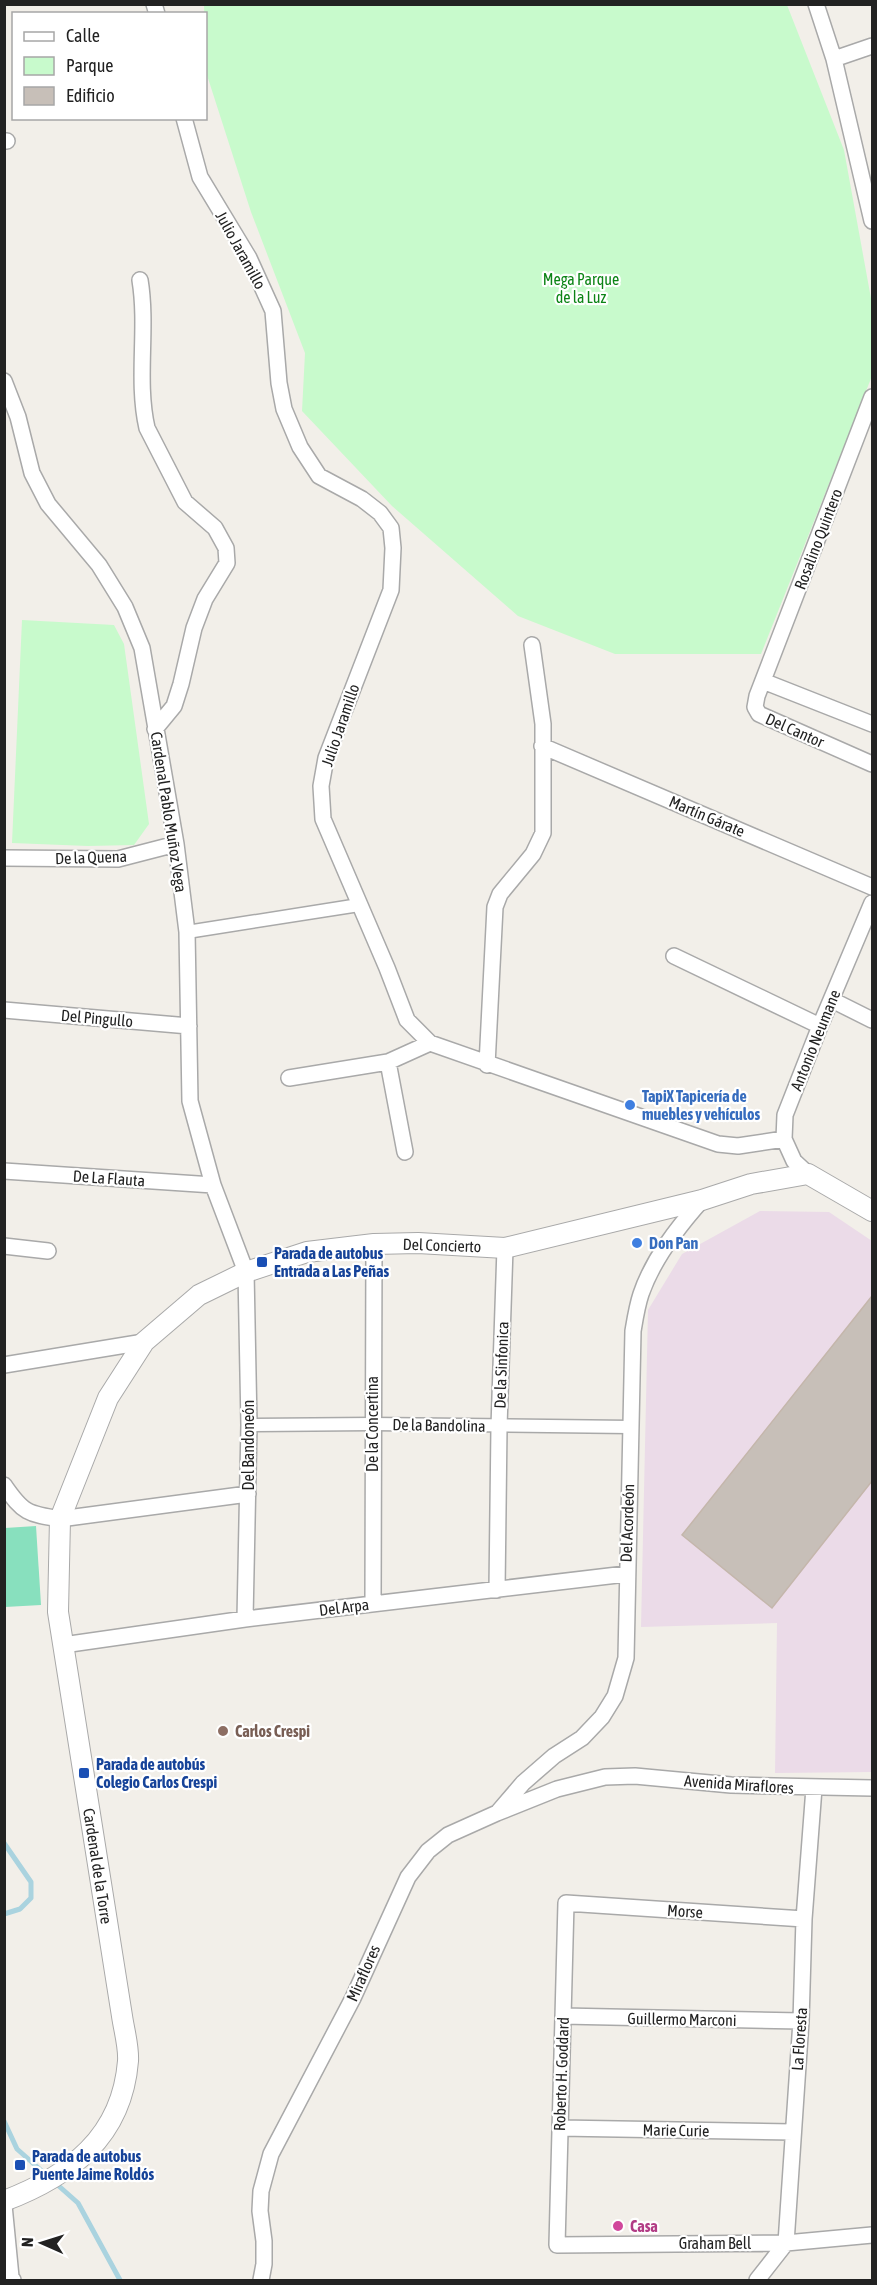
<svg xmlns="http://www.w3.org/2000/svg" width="877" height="2285" font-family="'Asap Condensed',sans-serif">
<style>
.industrial{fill:#ebdbe8}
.park{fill:#c8facc}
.pitch{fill:#88e0be}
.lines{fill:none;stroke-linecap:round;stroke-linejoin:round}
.stream{stroke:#aad3df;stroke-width:5}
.building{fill:#c7bfb8;stroke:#c4b6ab;stroke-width:1.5}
.pedestrian-casing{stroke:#a9a9a9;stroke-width:15}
.minor-casing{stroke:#a9a9a9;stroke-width:18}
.tertiary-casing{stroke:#a9a9a9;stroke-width:22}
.pedestrian{stroke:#fff;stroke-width:12}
.minor{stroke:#fff;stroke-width:15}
.tertiary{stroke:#fff;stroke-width:20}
.shop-dot{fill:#3f7fe0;stroke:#fff;stroke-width:2}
.transit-dot{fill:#1a4fb4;stroke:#fff;stroke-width:2}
.education-dot{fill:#8d6e63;stroke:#fff;stroke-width:2}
.hotel-dot{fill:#d1479c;stroke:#fff;stroke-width:2}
.labels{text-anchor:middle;stroke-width:4.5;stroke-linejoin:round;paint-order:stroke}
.street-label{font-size:16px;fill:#222;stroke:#fff}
.park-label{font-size:16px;fill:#0c8416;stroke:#fff}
.shop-label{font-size:16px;font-weight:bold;fill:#366cbe;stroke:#fff;text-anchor:start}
.transit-label{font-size:16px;font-weight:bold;fill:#164399;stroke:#fff;text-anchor:start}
.education-label{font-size:16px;font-weight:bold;fill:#785e54;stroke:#fff;text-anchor:start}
.hotel-label{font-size:16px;font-weight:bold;fill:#b23c85;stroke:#fff;text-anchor:start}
</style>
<rect width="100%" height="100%" fill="#f2efe9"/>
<path class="industrial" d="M760,1211l69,1 43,29v531l-97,1 2,-150 -136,4 7,-317 34,-56z"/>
<path class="park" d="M204,4l583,1 57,145 28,154v72l-111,278h-146l-97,-38 -126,-110 -90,-95 3,-58 -54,-141 -45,-140z
M22,620l92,5 10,19 25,180 -15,21 -46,1 -76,-3z"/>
<path class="pitch" d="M36,1526l5,79 -36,2v-79z"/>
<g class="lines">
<path class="stream" d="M4,1843l27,39v16l-11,11 -16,5
M4,2121l13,28 61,54 42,77"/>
</g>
<path class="building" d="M872,1296v185l-100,127 -90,-73z"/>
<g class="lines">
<g class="pedestrian-casing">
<path id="pedestrian" d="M187,932l172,-27
M249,1425l123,-1 258,3"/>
</g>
<g class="minor-casing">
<path id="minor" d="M154,4l3,10
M816,4l18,55 38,162
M834,59l38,-13
M184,118l16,59 49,81 24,53 6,72 5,26 16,38 19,29 43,23 18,14 11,15 2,20 -2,42 -65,168 -5,28 2,33 64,149 20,52 23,23 288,101 20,2 46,-7
M4,141h3
M140,280c8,49 -4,100 7,148l38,74 30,26 11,20 1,15 -22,36 -11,29 -13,56 -7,22 -19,23
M4,381l14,36 14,56 16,31 51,61 26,42 17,41 34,196 11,88 3,169 23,84 33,87 3,153 -4,194
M872,397l-115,299 -2,11 4,7 113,50
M763,681l109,43
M542,746l330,141
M4,858l114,1 58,-15
M674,956l146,70
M832,1000l40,20
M4,1010l185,16
M388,1062l17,90
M487,1065l8,-158 5,-13 33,-40 10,-21v-109l-11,-79
M289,1078l99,-16 42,-19
M4,1171l209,14
M808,1174l-14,-13 -10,-22 1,-24 35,-89 52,-123
M4,1246l44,5
M4,1365l140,-23
M4,1485c19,28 24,29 56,34l188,-25
M497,1590l2,-163 6,-179
M373,1603l1,-359
M63,1645l182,-26 381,-45
M499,1811l24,-28 31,-27 28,-18 20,-21 13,-21 11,-38 7,-327c2,-12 4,-25 8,-37 12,-35 36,-66 61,-94
M804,1919l-238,-16 -9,342 229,-2 86,-8
M563,2016l238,5
M560,2128l233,4
M4,2205l7,72 2,3
M261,2280l3,-16v-23l-4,-30 1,-20 10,-37 82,-156 55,-121 20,-26 20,-16 49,-22 60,-24 48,-12 30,-1 96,9 141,3
M757,2280l29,-37 15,-222 3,-102 10,-131"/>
</g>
<g class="tertiary-casing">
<path id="tertiary" d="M4,2201c66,-25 118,-64 124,-140 1,-14 -4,-31 -6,-45l-64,-404 2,-93 48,-121 36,-56 55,-47 47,-23 61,-20 67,-8 44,-1 87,5 197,-48 49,-16 57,-10 64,37"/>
</g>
<use href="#pedestrian" class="pedestrian"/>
<use href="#minor" class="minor"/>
<use href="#tertiary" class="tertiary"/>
</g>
<g class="shop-dot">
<circle cx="630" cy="1105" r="6"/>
<circle cx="637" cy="1243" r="6"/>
</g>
<g class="transit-dot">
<rect x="256" y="1256" width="12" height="12" rx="3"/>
<rect x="78" y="1767" width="12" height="12" rx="3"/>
<rect x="14" y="2159" width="12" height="12" rx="3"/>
</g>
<circle class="education-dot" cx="223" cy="1731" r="6"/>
<circle class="hotel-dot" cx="618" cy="2226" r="6"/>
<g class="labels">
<g class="street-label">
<text transform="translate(241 250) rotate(61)" y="6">Julio Jaramillo</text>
<text transform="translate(818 539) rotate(-69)" y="6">Rosalino Quintero</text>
<text transform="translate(340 725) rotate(-71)" y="6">Julio Jaramillo</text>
<text transform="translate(795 730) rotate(24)" y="6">Del Cantor</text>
<text transform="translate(169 812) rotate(81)" y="6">Cardenal Pablo Muñoz Vega</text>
<text transform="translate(707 816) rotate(23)" y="6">Martín Gárate</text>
<text transform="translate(91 857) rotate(-2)" y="6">De la Quena</text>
<text transform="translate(97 1018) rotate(5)" y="6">Del Pingullo</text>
<text transform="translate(815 1040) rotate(-68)" y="6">Antonio Neumane</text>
<text transform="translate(109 1178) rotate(4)" y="6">De La Flauta</text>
<text transform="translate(442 1245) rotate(2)" y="6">Del Concierto</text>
<text transform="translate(501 1365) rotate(-88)" y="6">De la Sinfonica</text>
<text transform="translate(372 1424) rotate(-90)" y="6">De la Concertina</text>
<text transform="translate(439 1425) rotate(1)" y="6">De la Bandolina</text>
<text transform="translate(248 1445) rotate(-90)" y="6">Del Bandoneón</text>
<text transform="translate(627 1523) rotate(-88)" y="6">Del Acordeón</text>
<text transform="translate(344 1607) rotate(-7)" y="6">Del Arpa</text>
<text transform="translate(739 1784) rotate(4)" y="6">Avenida Miraflores</text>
<text transform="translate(98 1866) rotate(81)" y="6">Cardenal de la Torre</text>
<text transform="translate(685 1911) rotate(4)" y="6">Morse</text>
<text transform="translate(363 1973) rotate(-66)" y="6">Miraflores</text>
<text transform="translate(682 2019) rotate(1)" y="6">Guillermo Marconi</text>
<text transform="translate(799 2039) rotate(-86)" y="6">La Floresta</text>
<text transform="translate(561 2074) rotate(-88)" y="6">Roberto H. Goddard</text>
<text transform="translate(676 2130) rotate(1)" y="6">Marie Curie</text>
<text x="715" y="2249">Graham Bell</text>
</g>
<g class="park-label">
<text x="581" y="285">Mega Parque<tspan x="581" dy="18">de la Luz</tspan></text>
</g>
<g class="shop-label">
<text x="642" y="1102">TapiX Tapicería de<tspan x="642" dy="18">muebles y vehículos</tspan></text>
<text x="649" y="1249">Don Pan</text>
</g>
<g class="transit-label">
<text x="274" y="1259">Parada de autobus<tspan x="274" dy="18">Entrada a Las Peñas</tspan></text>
<text x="96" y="1770">Parada de autobús<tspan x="96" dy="18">Colegio Carlos Crespi</tspan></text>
<text x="32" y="2162">Parada de autobus<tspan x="32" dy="18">Puente Jaime Roldós</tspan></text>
</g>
<g class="education-label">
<text x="235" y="1737">Carlos Crespi</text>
</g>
<g class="hotel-label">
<text x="630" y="2232">Casa</text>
</g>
</g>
<rect width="877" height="2285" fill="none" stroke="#222222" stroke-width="12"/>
<rect x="12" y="12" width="195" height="108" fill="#ffffff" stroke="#a7a7a7" stroke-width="1.5"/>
<rect x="24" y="32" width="30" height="9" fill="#ffffff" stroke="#a7a7a7" stroke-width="1.5"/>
<text x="66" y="42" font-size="18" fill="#222222">Calle</text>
<rect x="24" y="57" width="30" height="18" fill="#c8facc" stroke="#a7a7a7" stroke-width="1.5"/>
<text x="66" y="72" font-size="18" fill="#222222">Parque</text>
<rect x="24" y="87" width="30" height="18" fill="#c7bfb8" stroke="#a7a7a7" stroke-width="1.5"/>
<text x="66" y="102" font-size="18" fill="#222222">Edificio</text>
<g transform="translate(42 2243) rotate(273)" stroke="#ffffff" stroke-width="4.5" paint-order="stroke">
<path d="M0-4.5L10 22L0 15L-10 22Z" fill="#222222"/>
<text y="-9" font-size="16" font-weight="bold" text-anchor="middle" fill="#222222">N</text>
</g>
</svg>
